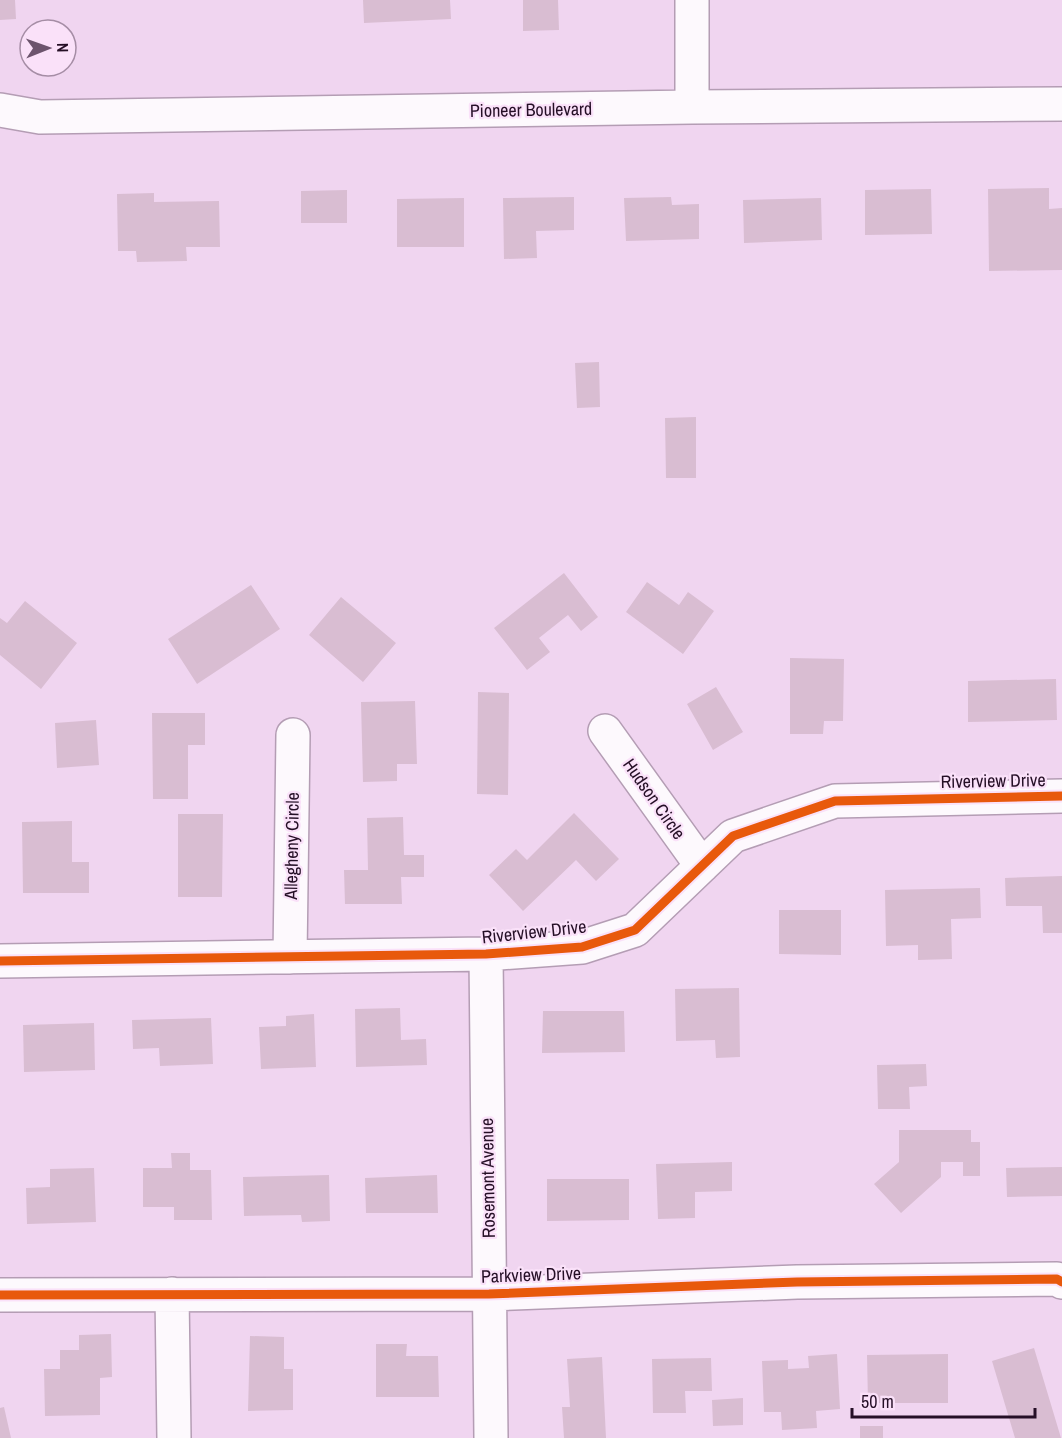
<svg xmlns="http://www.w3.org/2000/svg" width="1062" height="1438" font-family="'Archivo Narrow',sans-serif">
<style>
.building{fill:#d9bdd2}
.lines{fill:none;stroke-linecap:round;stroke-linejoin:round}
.minor-casing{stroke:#b49db4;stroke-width:36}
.minor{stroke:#fdf9fd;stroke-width:33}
.cycleway-casing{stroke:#fae1f9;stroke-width:13}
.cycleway{stroke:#e8590c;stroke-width:9}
.labels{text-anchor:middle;stroke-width:4.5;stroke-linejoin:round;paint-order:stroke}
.street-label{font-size:18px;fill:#250f26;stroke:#fae1f9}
</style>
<rect width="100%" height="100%" fill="#f0d5f0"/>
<path class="building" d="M0,0h15l1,19 -16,1z
M363,0h87l1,19 -87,4z
M523,0h35l1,30 -36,1z
M1049,188v21l13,-1v62l-73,1 -1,-82z
M931,189l1,45 -67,1v-45z
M347,190v33h-46v-32z
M154,193v9l65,-1 1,46h-34l1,14 -50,1 -1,-11h-18l-1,-57z
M574,197v33l-38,1 1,27 -33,1 -1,-61z
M671,197l1,8 27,-1v35l-73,2 -2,-43z
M464,198v49h-67v-48z
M821,198l1,42 -78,3 -1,-43z
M599,362l1,45 -23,1 -2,-45z
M696,417v61h-30l-1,-60z
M564,573l34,44 -17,14 -13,-16 -29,23 11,14 -23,18 -33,-42z
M647,582l32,23 9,-13 26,19 -31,43 -57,-42z
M251,585l29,44 -83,55 -29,-45z
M341,597l55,46 -33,39 -54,-47z
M25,601l52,42 -36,46 -41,-34v-37l7,5z
M790,658l54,1 -1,62h-19l-1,13h-33z
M1056,679l1,41 -89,2v-41z
M716,687l27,45 -30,18 -26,-46z
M478,692l31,1 -1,102 -31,-1z
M415,701l2,63h-20v17l-34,1 -2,-80z
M152,713h53v32h-17v54h-35z
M96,720l3,45 -42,3 -2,-45z
M574,813l45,46 -23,22 -20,-21 -53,51 -34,-36 27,-26 11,11z
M178,814h45l-1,83h-44z
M403,817l1,38h20v22h-23l1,27h-57l-1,-34h24l-1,-52z
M72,821v41h17v31h-66l-1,-71z
M1062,876v57h-19l-1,-27h-36l-1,-28z
M980,888l1,30 -30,1 1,40 -34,1v-15l-32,1 -1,-56z
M779,910h62v45l-62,-1z
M739,988l1,69 -24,1 -1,-18 -39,1 -1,-52z
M400,1008l1,32 25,-1 1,26 -71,2 -1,-58z
M543,1011h81l1,41 -83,1z
M314,1014l2,53 -55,2 -2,-42 27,-1v-10z
M211,1018l2,46 -53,2 -1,-18 -26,1 -1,-29z
M94,1023l1,47 -71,2 -1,-47z
M926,1064l1,22 -18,1 1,22h-32l-1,-44z
M899,1130h72v12h9v34h-17v-14h-22v15l-40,36 -27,-29 25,-22z
M171,1153h19v17h21l1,50h-38v-13h-31v-39h29z
M732,1162v29l-37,1v26l-37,1 -2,-55z
M1062,1167v29l-55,1 -1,-29z
M94,1168l2,54 -69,2 -1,-36 24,-1v-18z
M329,1175l1,46 -28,1 -1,-7 -57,1 -1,-39z
M437,1175l1,38h-72l-1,-35z
M547,1179h82v41l-82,1z
M111,1334l1,43 -12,1v37l-55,1 -1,-47h16v-19h19v-15z
M250,1336l34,1v32h9v41l-45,1z
M376,1344h31l-1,12h32l1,41h-63z
M1034,1348l27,90h-46l-23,-77z
M837,1354l3,55 -24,2 1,17 -35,2 -1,-18h-17l-2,-51 26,-1v9l21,-1 -1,-12z
M948,1354v49h-80l-1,-48z
M602,1357l4,81h-42l-2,-31h8l-3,-48z
M711,1358l1,33h-27l1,22h-33l-1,-54z
M743,1398v27l-30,1 -1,-26z
M4,1407l7,31h-11v-30z
M860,1426h23v12h-23z"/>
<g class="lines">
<g class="minor-casing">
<path id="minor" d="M692,107v-107
M0,110l40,7 652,-10 370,-3
M605,731l97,135
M486,954l5,484
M290,957l3,-222
M0,961l486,-7 96,-7 53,-17 98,-94 102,-35 227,-5
M172,1294l2,144
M0,1295l489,-1 308,-12 260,-3 5,3"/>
</g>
<use href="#minor" class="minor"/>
<g class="cycleway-casing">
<path id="cycleway" d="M0,961l486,-7 96,-7 53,-17 98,-94 102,-35 227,-5
M0,1295l489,-1 308,-12 260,-3 5,3"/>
</g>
<use href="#cycleway" class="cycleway"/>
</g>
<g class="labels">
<g class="street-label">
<text transform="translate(531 110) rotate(-1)" y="6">Pioneer Boulevard</text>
<text transform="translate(993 781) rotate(-1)" y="6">Riverview Drive</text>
<text transform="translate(654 799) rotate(55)" y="6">Hudson Circle</text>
<text transform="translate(292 846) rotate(-89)" y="6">Allegheny Circle</text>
<text transform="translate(534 932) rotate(-6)" y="6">Riverview Drive</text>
<text transform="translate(488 1178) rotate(-91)" y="6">Rosemont Avenue</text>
<text transform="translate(531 1275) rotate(-2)" y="6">Parkview Drive</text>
</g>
</g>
<g transform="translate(48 48) rotate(89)"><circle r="28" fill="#fae1f9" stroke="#a58da5" stroke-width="1.5"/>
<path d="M0-4.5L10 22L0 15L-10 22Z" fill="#6c546d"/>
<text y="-9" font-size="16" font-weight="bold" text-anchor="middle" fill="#250f26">N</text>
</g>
<path d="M852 1408v9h183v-9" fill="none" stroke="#250f26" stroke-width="3"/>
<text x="861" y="1408" font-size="18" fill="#250f26" stroke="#fae1f9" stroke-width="4.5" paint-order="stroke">50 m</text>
</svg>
